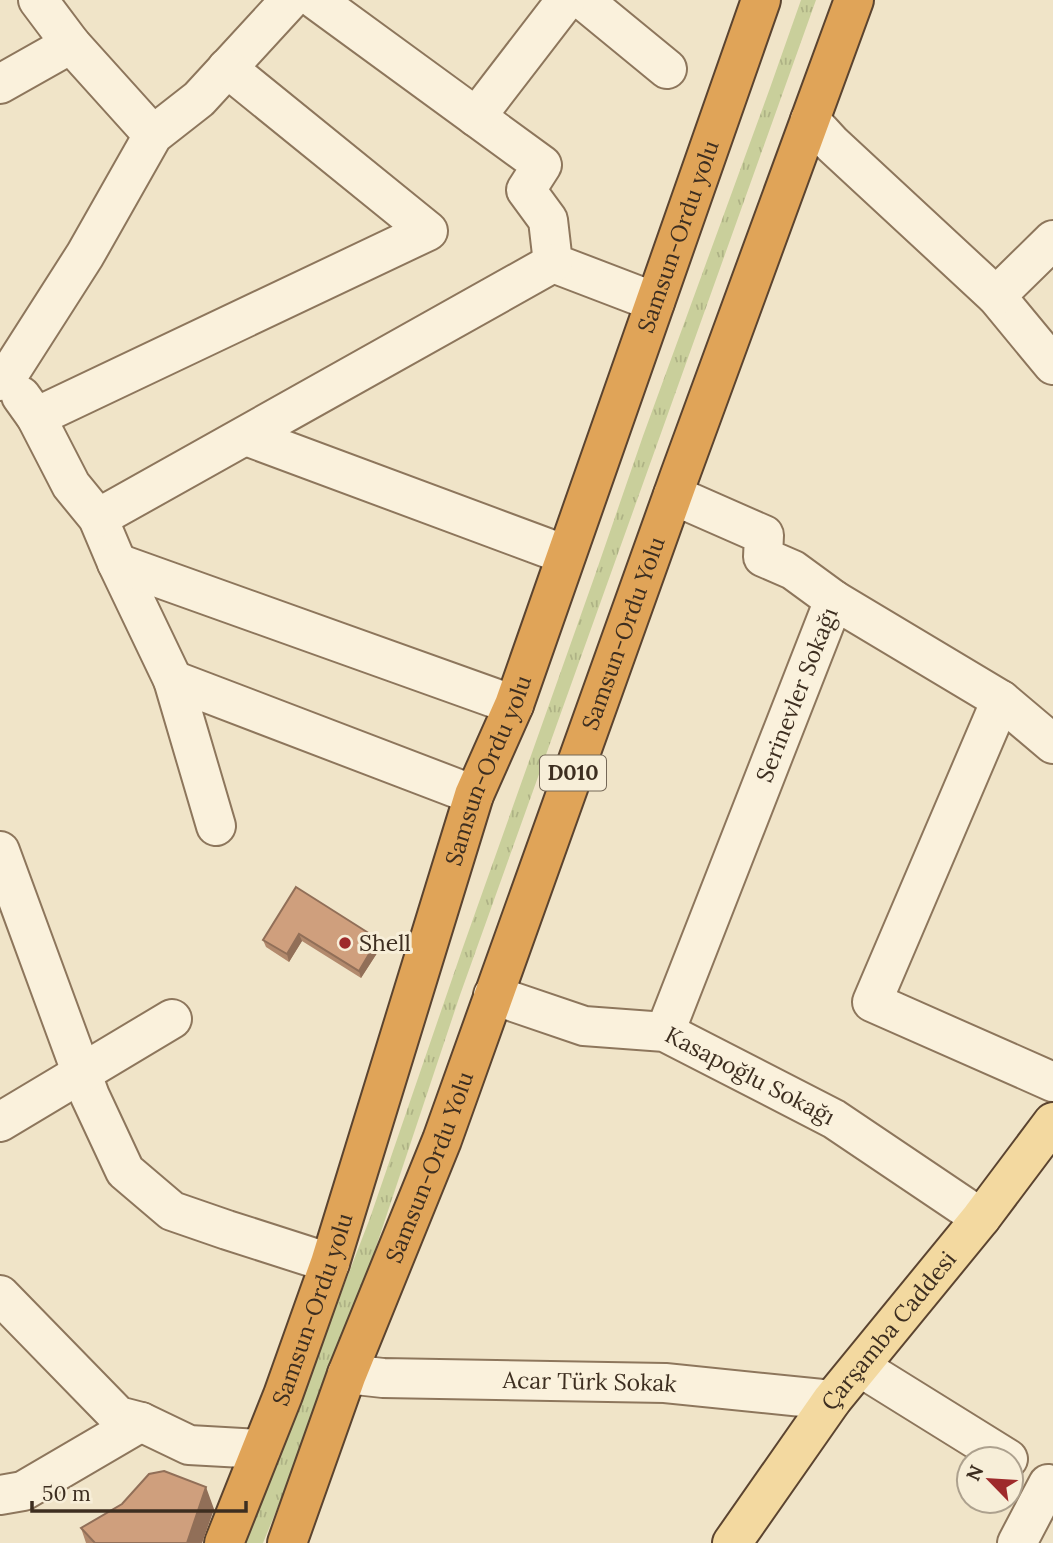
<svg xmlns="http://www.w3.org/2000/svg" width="1053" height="1543" font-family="Lora,serif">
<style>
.grass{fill:url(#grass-tufts)}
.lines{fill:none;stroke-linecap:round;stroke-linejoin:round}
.minor-casing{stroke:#8d765c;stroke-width:42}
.major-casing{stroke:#5b4430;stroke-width:42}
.highway-casing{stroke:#5b4430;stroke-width:42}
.minor{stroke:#faf1dc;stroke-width:38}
.major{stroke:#f3d9a0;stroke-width:38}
.highway{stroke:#e0a458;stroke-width:38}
.wall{fill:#b2896c}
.shaded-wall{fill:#916f58}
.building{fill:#cf9f7d;stroke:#916f58;stroke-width:2}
.poi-dot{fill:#9e2a2b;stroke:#f7eed8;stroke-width:2.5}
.labels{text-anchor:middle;stroke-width:6;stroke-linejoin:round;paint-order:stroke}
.shield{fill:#f7eed8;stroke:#756857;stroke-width:2}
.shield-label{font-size:21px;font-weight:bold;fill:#3d2e20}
.street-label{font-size:23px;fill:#3d2e20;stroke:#f7eed8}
.poi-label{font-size:23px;fill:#3d2e20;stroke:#f7eed8;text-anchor:start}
</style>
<defs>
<pattern id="grass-tufts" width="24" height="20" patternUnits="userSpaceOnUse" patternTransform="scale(1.75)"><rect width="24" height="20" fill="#c9cf9b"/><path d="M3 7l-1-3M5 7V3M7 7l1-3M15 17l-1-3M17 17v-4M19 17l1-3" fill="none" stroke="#aeb285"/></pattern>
</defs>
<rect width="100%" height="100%" fill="#f0e4c8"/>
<path class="grass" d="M801,0h15l-356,995 -120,360 -77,188h-18l125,-325 92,-268 132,-372 49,-142 127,-348z"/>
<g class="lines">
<g class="minor-casing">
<g id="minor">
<path d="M38,0l33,44 82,91"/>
<path d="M316,0l226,165 -16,25 22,30 5,43 102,39"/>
<path d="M583,0l84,69"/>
<path d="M0,84l71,-40"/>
<path d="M476,117l90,-117"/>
<path d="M810,120l22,24 164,152 57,69"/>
<path d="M996,296l57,-56"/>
<path d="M0,381l7,-4 78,-122 68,-120 46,-36 91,-99"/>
<path d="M21,396l15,21 35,68 27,33 19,45 56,117"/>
<path d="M36,417l392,-186 -201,-163"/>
<path d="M246,436l320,119"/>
<path d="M673,495l91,40 -1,22 30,13 41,30"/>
<path d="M98,518l455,-255"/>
<path d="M117,563l397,142"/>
<path d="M1001,700l-129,302 181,80"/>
<path d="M216,826l-43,-146 301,115"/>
<path d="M0,851l90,245 35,75 47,40 55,19 103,33"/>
<path id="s1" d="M493,995l91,31 81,6 169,87 147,99"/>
<path id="s2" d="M665,1032l169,-432 167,100 52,44"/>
<path d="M0,1122l172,-103"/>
<path d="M0,1295l118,121 23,6 48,23 72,4"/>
<path d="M860,1367l148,92"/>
<path id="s3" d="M347,1374l36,4 282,5 167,17"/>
<path d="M0,1495l23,-4 118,-69"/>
<path d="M1017,1543l31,-59"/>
</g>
</g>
<g class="major-casing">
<g id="major">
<path id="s4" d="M732,1543l100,-143 149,-182 72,-96"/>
</g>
</g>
<g class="highway-casing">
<g id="highway">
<path id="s5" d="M224,1543l59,-148 47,-132 144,-468 40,-90 247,-705"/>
<path id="s6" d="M287,1543l60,-169 95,-234 238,-665 174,-475"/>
</g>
</g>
<use href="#minor" class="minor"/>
<use href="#major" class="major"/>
<use href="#highway" class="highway"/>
</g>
<path class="wall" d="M296,887l85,60 -20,31 -59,-37 -13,21 -23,-15 -3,-7z
M122,1504l92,5 -12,34h-116l-5,-15z"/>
<path class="shaded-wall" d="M299,934l3,7 -13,21 -2,-8z
M378,939l3,8 -20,31 -2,-7z
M206,1487l8,22 -12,34h-15z"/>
<path class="building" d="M296,887l82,52 -19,32 -60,-37 -12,20 -24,-14z
M164,1471l42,16 -19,56h-92l-14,-15 41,-24 27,-30z"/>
<circle class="poi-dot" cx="345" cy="943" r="7"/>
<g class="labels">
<rect class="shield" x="540" y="755.5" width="66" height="35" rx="5"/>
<g class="shield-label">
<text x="573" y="780">D010</text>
</g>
<g class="street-label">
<text dy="8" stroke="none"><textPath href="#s5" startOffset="1384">Samsun-Ordu yolu</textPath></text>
<text dy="8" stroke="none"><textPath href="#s6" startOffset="970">Samsun-Ordu Yolu</textPath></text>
<text dy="8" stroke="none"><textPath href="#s2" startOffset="362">Serinevler Sokağı</textPath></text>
<text dy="8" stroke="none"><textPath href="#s5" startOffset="817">Samsun-Ordu yolu</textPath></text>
<text dy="8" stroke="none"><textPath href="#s1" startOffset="273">Kasapoğlu Sokağı</textPath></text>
<text dy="8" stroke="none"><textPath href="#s6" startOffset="402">Samsun-Ordu Yolu</textPath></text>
<text dy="8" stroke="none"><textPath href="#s5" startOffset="250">Samsun-Ordu yolu</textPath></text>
<text dy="8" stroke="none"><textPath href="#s4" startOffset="264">Çarşamba Caddesi</textPath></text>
<text dy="8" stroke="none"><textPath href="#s3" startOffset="243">Acar Türk Sokak</textPath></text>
</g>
<g class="poi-label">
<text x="359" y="951">Shell</text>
</g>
</g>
<g transform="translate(990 1480) rotate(295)"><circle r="33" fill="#f7eed8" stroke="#ada18e" stroke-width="2"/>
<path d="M0-5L12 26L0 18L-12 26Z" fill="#9e2a2b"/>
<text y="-10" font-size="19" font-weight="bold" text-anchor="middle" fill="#3d2e20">N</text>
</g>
<path d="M32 1501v10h214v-10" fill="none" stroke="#3d2e20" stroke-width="3.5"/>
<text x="42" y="1501" font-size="21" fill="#3d2e20" stroke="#f7eed8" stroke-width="5" paint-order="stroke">50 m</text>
</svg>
